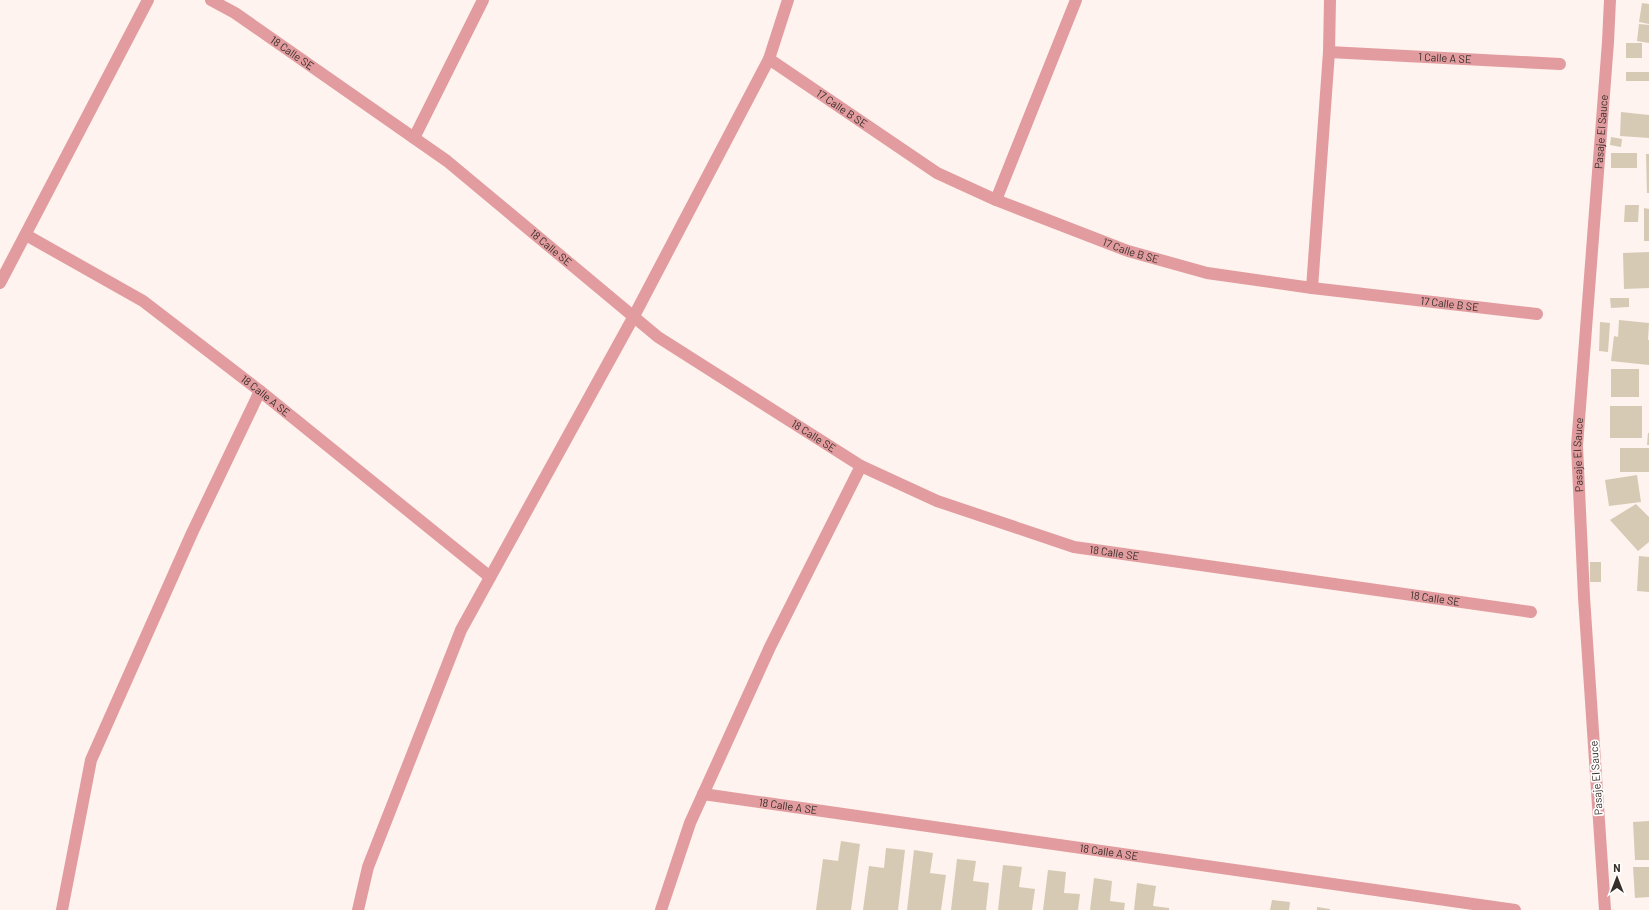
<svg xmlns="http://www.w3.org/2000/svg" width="1649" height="910" font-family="Barlow,sans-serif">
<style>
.building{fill:#d7cab4}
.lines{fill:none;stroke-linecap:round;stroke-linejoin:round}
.minor{stroke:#e29c9f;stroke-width:12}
.labels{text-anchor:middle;stroke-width:3.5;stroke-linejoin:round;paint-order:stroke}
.street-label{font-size:11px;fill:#372e29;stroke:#fff}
</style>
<rect width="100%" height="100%" fill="#fef3ee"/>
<path class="building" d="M1642,3l7,1v20l-10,-2z
M1639,24l10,1v18l-12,-2z
M1626,43h16v15h-16z
M1626,72h23v9h-23z
M1621,112l28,3v23l-29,-2z
M1611,137l11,2 -1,8 -11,-2z
M1611,153h26v15h-26z
M1646,154h3v39h-2z
M1625,205h14l-1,17h-14z
M1644,208l5,1v32h-5z
M1649,252v36l-25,1 -1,-36z
M1610,298h19v9l-18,1z
M1619,320l30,3 -1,17h1v25l-38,-4 3,-25 4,1z
M1600,322l10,1 -2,29 -9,-1z
M1611,369h28v28h-28z
M1610,406h32v32h-32z
M1648,433h1v12h-2z
M1620,448h29v24h-29z
M1637,475l4,27 -32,4 -4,-26z
M1636,504l13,13v25l-11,9 -28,-31z
M1639,556l10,1v35l-12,-1z
M1590,562h11v20h-11z
M1649,821v39h-14l-2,-38z
M841,841l19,3 -9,66h-35l7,-51 15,2z
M886,848l19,2 -7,60h-35l6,-44 15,2z
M914,850l19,3 -3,20 16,2 -5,35h-34z
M957,859l19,2 -3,20 16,2 -3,27h-35z
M1003,865l19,2 -3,20 16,2 -3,21h-34z
M1633,867h16v30l-14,1z
M1048,870l18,2 -2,21 16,1 -2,16h-35z
M1094,878l18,3 -2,20 15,2 -1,7h-34z
M1137,883l19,3 -3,20 16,2v2h-35z
M1272,900l18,2 -1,8h-19z
M1317,907l13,2v1h-13z"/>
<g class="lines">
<g class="minor">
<path id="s1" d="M211,0l24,13 212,148 211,176 203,129 76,35 137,46 457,65"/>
<path id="s2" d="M1329,52l231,12"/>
<path id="s3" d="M769,59l168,114 59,27 132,51 79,22 105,15 225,26"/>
<path d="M414,138l69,-138"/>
<path d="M996,200l80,-200"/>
<path id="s4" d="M26,235l117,66 117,90 230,186"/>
<path d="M0,283l148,-283"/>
<path d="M1312,288l17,-236 1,-52"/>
<path id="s5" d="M703,794l812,116"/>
<path d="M62,910l29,-150 101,-227 68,-142"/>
<path d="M358,910l10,-43 93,-237 173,-314 135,-257 19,-59"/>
<path d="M661,910l29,-87 80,-176 91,-181"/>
<path id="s6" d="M1605,910l-21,-313 -7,-151 31,-404 2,-42"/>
</g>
</g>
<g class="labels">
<g class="street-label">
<text dy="4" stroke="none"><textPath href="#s1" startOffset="97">18 Calle SE</textPath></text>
<text dy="4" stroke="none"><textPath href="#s2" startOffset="116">1 Calle A SE</textPath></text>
<text dy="4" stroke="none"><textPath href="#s3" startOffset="88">17 Calle B SE</textPath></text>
<text dy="4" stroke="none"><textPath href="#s6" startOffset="780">Pasaje El Sauce</textPath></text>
<text dy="4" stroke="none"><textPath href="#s1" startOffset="421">18 Calle SE</textPath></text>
<text dy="4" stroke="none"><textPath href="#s3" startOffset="412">17 Calle B SE</textPath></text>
<text dy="4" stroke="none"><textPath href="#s3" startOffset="736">17 Calle B SE</textPath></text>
<text dy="4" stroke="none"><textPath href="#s4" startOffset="289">18 Calle A SE</textPath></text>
<text dy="4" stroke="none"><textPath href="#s1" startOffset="745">18 Calle SE</textPath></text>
<text dy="4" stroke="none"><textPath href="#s6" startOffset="456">Pasaje El Sauce</textPath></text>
<text dy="4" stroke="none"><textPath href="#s1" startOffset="1070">18 Calle SE</textPath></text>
<text dy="4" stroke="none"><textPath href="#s1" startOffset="1394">18 Calle SE</textPath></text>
<text transform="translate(1596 778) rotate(-94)" y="4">Pasaje El Sauce</text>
<text dy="4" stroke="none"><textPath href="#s5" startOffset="86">18 Calle A SE</textPath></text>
<text dy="4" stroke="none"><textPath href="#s5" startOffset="410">18 Calle A SE</textPath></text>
</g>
</g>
<g transform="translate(1617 878)" stroke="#ffffff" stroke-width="3" paint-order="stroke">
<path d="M0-3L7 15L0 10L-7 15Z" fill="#372e29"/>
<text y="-6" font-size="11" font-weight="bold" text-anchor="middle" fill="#372e29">N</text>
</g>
</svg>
